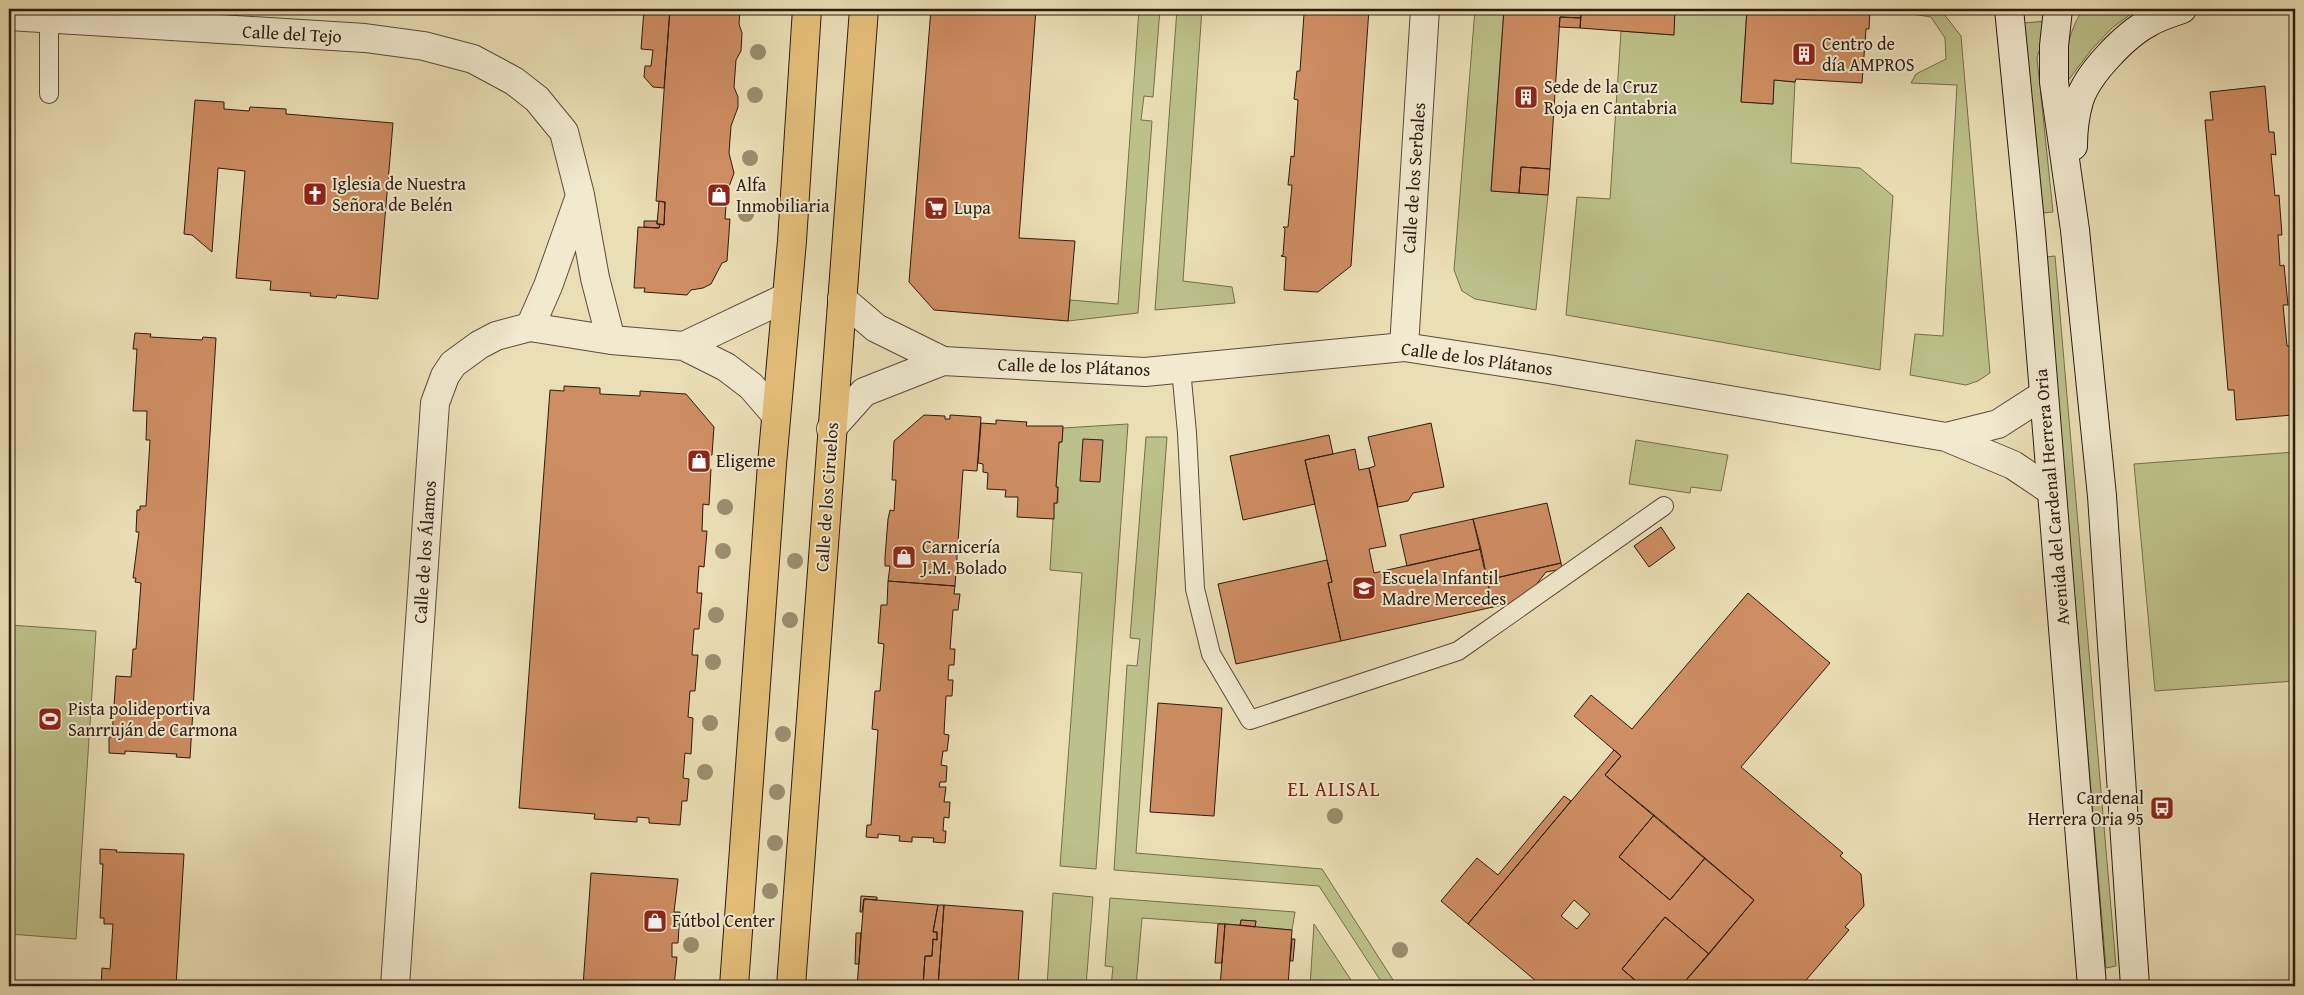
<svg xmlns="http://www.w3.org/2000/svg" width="2304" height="995" font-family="'Gentium Book Plus',serif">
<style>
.green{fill:#bcc08a;stroke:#746e4e}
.building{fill:#ce8d62;stroke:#2d1b11;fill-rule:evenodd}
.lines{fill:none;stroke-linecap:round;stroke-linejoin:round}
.lane-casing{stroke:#5c4c3a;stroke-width:20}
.street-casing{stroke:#5c4c3a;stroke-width:30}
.secondary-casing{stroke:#2d1b11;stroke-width:30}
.primary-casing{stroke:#2d1b11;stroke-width:30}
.lane{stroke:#f1eacf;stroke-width:18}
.street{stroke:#f1eacf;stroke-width:28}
.secondary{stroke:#f1eacf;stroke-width:28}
.primary{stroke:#e5bf7a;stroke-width:28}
.tree{fill:#9a8e6f}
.labels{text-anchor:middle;stroke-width:4;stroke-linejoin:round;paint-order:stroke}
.street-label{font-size:18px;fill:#2d1b11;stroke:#f1eacf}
.poi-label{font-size:18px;fill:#2d1b11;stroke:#f1eacf;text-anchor:start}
.quarter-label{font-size:20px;letter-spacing:1px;fill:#7a1f14;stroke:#f1eacf}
</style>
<rect width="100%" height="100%" fill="#eadeb5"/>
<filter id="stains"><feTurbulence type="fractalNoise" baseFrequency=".004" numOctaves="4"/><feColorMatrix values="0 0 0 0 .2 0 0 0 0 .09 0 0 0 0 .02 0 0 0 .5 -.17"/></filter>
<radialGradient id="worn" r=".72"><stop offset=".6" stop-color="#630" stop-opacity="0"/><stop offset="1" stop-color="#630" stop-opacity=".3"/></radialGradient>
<path class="green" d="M1139,9h21l-7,88 -9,-1 -3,24 11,1 -14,192 -70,8 2,-21 48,4z
M1177,9h25l-19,272 49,6 3,16 -80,7z
M1475,9h29l-13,182 57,4 -12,115 -61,-11 -13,-8 -8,-21z
M1675,9h72l-6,93 32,2 1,-24 21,2 -4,81 69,5 33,28 -13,174 -314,-55 11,-118 33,2 11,-168 52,4z
M1880,9h60l21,27 29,337 -12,8 -12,4 -56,-10 5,-41 28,2 14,-251 -46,-2 5,-9 30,-15 -1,-21 -14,-21z
M2083,9h55l-25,18 -21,22 -28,37c1,-31 3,-51 19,-77z
M2048,21l-11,37 16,154 -10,1 -20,-190z
M2055,256l61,710 -10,2 -60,-711z
M1128,424l-32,445 -36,-3 22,-293 -32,-3 4,-67h4v-16h-2l3,-45h3l1,-14z
M1146,437h21l-31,416 186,16 75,117h-13l-65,-100 -205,-16 13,-205 10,1 3,-27 -10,-1z
M1636,440l92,15 -7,36 -30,-4 -1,6 -61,-9z
M2295,452v229l-140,10 -21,-227z
M9,625l87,6 -20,308 -67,-5z
M1053,893l40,4 -7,89h-39z
M1110,898l185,14 -3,18 -37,-3 1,-6 -15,-1 -1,5 -98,-7 -6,68h-25l2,-19 -8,-1z
M1314,924l41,62h-45z"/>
<path class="building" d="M644,9h26l-6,79 -11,-1 -9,-10 1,-11h6l2,-16 -12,-1z
M670,9h70l-1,15 3,9 -1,18 -5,9 -2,27 4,10v10l-7,19 -2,27 5,20 -7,19 -2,27h5l-3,42 -5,2 -11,21 -8,4 -12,2 -4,5 -43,-3 1,-4h-11l4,-61 21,1 1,-4 4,1 1,-23 -9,-1z
M931,9h105l-17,229 56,3 -7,80 -134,-11 -25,-28z
M1301,9h68l-18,257 -33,26 -34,-2 2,-33 -5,-1 2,-1 2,-26 -2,-2h5l4,-42h-4l3,-29 3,1 4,-57 -4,-1 3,-28h3l4,-57h-3z
M1504,9h77v9l-21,-1 -10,152 -29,-2 -2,26 -28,-2z
M1581,9h94l-1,26 -94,-7z
M1747,9h123l-1,20h-3l-4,54 -66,-4 -1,3 -21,-2 -1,24 -32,-2z
M1560,17l21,1 -1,10 -21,-1z
M2265,86l4,46h5l2,23 -5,-1 4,42 4,-1 3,40h-4l2,31 4,-1 4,40h-5l4,41h4l3,39h-4l2,30 -56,5 -2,-30h-6l-23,-270h8l-3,-28z
M195,100l29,2v7l25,2 1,-4 36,2v5l107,9 -15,176 -41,-4 -1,3 -26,-2 1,-3 -41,-3 1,-9 -35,-3 9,-107 -27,-3 -6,84 -20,-17 -8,-1z
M1521,167l29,2 -2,26 -29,-2z
M659,201l6,1 -1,23 -7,-1z
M644,221h13v3h3l-1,4 -15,-1z
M135,333l16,1 -1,3 52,3 1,-3 13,1 -26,420 -14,-1 1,-3 -52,-3v3l-16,-1v-16h3l4,-61 15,1 2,-28h3l5,-66 -6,-1 1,-4h-3l6,-46h-3l1,-22h3v-4h6l4,-66h-4l1,-29h-14l4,-62h-4z
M564,386l36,2v6l40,2v-5l46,3 28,33 -2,28h-5l-1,13 5,1 -2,36 -6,-1 -1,27h5l-3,36 -5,-1 -2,27h5l-3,36h-5l-2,26h6l-3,36h-5l-2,26 5,1 -2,36 -6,-1 -2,25 6,1 -2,22h-5l-2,24 -31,-2v-5l-12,-1v5l-43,-3 1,-5 -76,-6 31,-418 14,1z
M924,415l21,1v3h5v-4l31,2 -4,54 -14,-1 -8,116 -67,-5 2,-15h-5v-9l3,-38 2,-9 4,1 2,-31h-4l2,-39z
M996,420l31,2 -1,4h37l-1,16h-3l-3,45h2l-1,16h-3v16l-37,-2 1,-20h-13l1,-7 -19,-1 1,-16 -5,-1v-8l-5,-1 3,-40 15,1z
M1431,423l13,64 -31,6 -5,8 -30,6 -9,-39 6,-2 -7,-29z
M1329,435l4,19 -28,6 10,44 -72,16 -13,-64z
M1083,439l20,1 -3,42 -20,-1z
M1355,449l4,21 10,-2 17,78 -17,3 5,24 107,-24 12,58 -152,34 -13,-58 4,-1 -27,-122z
M1547,503l14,60 -74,17 -14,-61z
M1473,519l8,30 -74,17 -7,-31z
M1661,527l14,21 -26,19 -15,-21z
M1327,560l5,22 -4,1 13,58 -105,23 -18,-80z
M1561,563l1,6 -16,3 -17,22 1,5 -37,8 -6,-27z
M888,581l67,5 -1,8h6l-2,16h-5l-3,39h5l-1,16h-5l-1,15h5l-1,16h-6l-2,38 5,1 -2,16h-4l-2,14 6,1 -1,16h-6l-1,5h7l-2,15h6l-1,16 -5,-1 -1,14h3l-1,12 -12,-1 1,-4 -22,-1v5l-13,-1 1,-5 -22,-2v4l-12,-1 1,-12h4l7,-95 -6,-1 3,-38h5l4,-47 -6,-1 3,-38h6z
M1748,593l82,70 -89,104 102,86 -3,3 21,18 3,32 -19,21 4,3 -48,56h-120l73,-86 -149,-125 16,-19 -47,-40 17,-21 41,34z
M1158,703l64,5 -8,108 -64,-4z
M1614,750l7,6 -16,19 49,40 -35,42 51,43 35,-42 49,42 -45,54 -44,-37 -43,52 20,17h-100l-74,-62zM1574,900l16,14 -13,15 -16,-13z
M1564,796l7,5 -103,123 -27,-23 36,-43 21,17z
M1654,815l51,43 -35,42 -51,-43z
M100,849l17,1 -1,2 68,2 -8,132h-75l1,-18 8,1 3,-45h-9v-6h-4l3,-54h-3z
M591,873l87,6 -4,33h6l-2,31h-6v14h5l-3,29h-91z
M861,896l16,1v3l-13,-1 -2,13h-2z
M864,899l74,6 -5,27h4v8l-4,-1 -1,17h-7l-2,30h-66z
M938,905h6l-6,81h-15l2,-30h7l1,-17 4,1v-8h-4z
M944,905l79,6 -5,75h-80z
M1665,917l44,37 -28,32h-39l-20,-17z
M1241,920l15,1 -1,6 -15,-2z
M1218,924h7l-3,39h-7z
M1225,924l67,6 -4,56h-68z
M856,933h5l-2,31h-4z
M1292,939h3l-2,22h-3z"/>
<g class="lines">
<g class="lane-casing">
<path id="lane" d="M49,19v75
M1181,369l6,64 8,156 16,65 39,66 208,-69 206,-145"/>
</g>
<g class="street-casing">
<path id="street" d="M9,16l356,22 59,8 49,13 41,22 23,18 27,33 16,63 15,83 16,62
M842,299l34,29 67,33 202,11 259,-25 144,22 398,68 67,28 37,25
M530,327l18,-41 32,-90
M684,346l103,-49
M1404,347l21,-338
M831,429l33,-37 79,-31
M1946,437l52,-13 45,-29
M395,986l40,-583 10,-27 8,-12 26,-19 17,-9 34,-9 81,13 73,6 42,21 25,19 25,29"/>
</g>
<g class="secondary-casing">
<path id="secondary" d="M2009,9l22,224 61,753
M2058,9l-4,37v36l21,148 27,266 33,490
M2073,146c0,-15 2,-31 6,-45 8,-27 47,-67 71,-79 10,-6 21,-9 32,-13"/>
</g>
<g class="primary-casing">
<path id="primary" d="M734,986l38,-522 20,-223 15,-232
M791,986l73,-977"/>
</g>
<use href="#lane" class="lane"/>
<use href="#street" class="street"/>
<use href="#secondary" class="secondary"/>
<use href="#primary" class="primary"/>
</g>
<g class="tree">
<circle cx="758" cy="52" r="8"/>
<circle cx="755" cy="95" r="8"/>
<circle cx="750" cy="158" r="8"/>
<circle cx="746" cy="214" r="8"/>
<circle cx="725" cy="507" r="8"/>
<circle cx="723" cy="551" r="8"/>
<circle cx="795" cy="561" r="8"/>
<circle cx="716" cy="615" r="8"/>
<circle cx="790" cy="620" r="8"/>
<circle cx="713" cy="662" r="8"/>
<circle cx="710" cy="723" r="8"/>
<circle cx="783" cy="734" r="8"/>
<circle cx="705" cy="772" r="8"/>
<circle cx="777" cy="792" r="8"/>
<circle cx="1335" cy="816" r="8"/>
<circle cx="775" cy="843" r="8"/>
<circle cx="770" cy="891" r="8"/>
<circle cx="691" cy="945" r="8"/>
<circle cx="1400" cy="950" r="8"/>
</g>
<defs>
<g id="building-square" transform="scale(1.25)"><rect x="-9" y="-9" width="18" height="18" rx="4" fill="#8f2418" stroke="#f1eacf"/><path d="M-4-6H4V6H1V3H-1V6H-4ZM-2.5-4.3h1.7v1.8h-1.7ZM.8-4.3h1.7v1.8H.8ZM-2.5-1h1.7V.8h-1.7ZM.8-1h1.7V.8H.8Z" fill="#fff"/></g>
<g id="church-square" transform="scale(1.25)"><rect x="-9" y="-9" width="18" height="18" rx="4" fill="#8f2418" stroke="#f1eacf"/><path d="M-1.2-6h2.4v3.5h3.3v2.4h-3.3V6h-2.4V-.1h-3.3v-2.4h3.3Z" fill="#fff"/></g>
<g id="shop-square" transform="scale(1.25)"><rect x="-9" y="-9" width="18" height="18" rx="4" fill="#8f2418" stroke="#f1eacf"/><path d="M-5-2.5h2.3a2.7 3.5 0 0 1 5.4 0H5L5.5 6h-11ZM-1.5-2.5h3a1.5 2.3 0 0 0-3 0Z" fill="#fff"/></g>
<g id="supermarket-square" transform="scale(1.25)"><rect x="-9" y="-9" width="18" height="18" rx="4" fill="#8f2418" stroke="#f1eacf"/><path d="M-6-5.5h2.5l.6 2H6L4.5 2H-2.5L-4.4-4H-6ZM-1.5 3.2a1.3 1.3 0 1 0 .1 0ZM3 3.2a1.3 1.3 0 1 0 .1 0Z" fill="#fff"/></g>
<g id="school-square" transform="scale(1.25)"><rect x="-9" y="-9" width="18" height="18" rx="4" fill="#8f2418" stroke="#f1eacf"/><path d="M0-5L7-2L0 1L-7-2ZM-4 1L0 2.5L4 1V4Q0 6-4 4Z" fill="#fff"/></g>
<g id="stadium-square" transform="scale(1.25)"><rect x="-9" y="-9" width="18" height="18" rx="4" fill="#8f2418" stroke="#f1eacf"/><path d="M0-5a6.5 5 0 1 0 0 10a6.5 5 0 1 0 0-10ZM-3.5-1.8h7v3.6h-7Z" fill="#fff"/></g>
<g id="bus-square" transform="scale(1.25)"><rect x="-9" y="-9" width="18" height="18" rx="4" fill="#8f2418" stroke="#f1eacf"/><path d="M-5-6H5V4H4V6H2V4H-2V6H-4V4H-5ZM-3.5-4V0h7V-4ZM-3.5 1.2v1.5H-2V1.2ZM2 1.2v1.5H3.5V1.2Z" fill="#fff"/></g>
</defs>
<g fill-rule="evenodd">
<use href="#building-square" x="1804" y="54"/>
<use href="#building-square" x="1526" y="97"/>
<use href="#church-square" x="315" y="194"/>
<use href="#shop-square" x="719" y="195"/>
<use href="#supermarket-square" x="936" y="208"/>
<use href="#shop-square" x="699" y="461"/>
<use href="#shop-square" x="904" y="557"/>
<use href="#school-square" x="1364" y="588"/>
<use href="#stadium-square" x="50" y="719"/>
<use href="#bus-square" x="2162" y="808"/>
<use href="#shop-square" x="655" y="921"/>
</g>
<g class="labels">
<g class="street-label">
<text transform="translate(292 34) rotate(3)" y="6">Calle del Tejo</text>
<text transform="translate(1414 178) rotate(-86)" y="6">Calle de los Serbales</text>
<text transform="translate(1477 359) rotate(8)" y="6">Calle de los Plátanos</text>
<text transform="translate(1074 367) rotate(2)" y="6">Calle de los Plátanos</text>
<text transform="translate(827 497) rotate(-86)" y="6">Calle de los Ciruelos</text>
<text transform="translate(2052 497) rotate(-95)" y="6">Avenida del Cardenal Herrera Oria</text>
<text transform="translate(425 552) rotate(-86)" y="6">Calle de los Álamos</text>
</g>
<g class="poi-label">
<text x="1822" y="50">Centro de<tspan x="1822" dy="21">día AMPROS</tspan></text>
<text x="1544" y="93">Sede de la Cruz<tspan x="1544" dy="21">Roja en Cantabria</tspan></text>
<text x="332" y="190">Iglesia de Nuestra<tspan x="332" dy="21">Señora de Belén</tspan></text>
<text x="736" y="191">Alfa<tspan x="736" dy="21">Inmobiliaria</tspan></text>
<text x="954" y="214">Lupa</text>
<text x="716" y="467">Eligeme</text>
<text x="922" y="553">Carnicería<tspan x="922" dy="21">J.M. Bolado</tspan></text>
<text x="1382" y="584">Escuela Infantil<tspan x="1382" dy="21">Madre Mercedes</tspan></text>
<text x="68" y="715">Pista polideportiva<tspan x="68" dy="21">Sanrruján de Carmona</tspan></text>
<text x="2144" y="804" text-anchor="end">Cardenal<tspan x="2144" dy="21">Herrera Oria 95</tspan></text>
<text x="672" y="927">Fútbol Center</text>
</g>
<g class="quarter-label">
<text x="1334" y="796">EL ALISAL</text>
</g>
</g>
<rect width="2304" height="995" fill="none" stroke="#eadeb5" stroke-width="30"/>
<rect x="10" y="10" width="2284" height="975" fill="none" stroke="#2d1b11" stroke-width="2.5"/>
<rect x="15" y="15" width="2274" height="965" fill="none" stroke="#2d1b11"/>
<rect width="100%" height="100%" filter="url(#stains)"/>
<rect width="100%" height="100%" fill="url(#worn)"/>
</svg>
